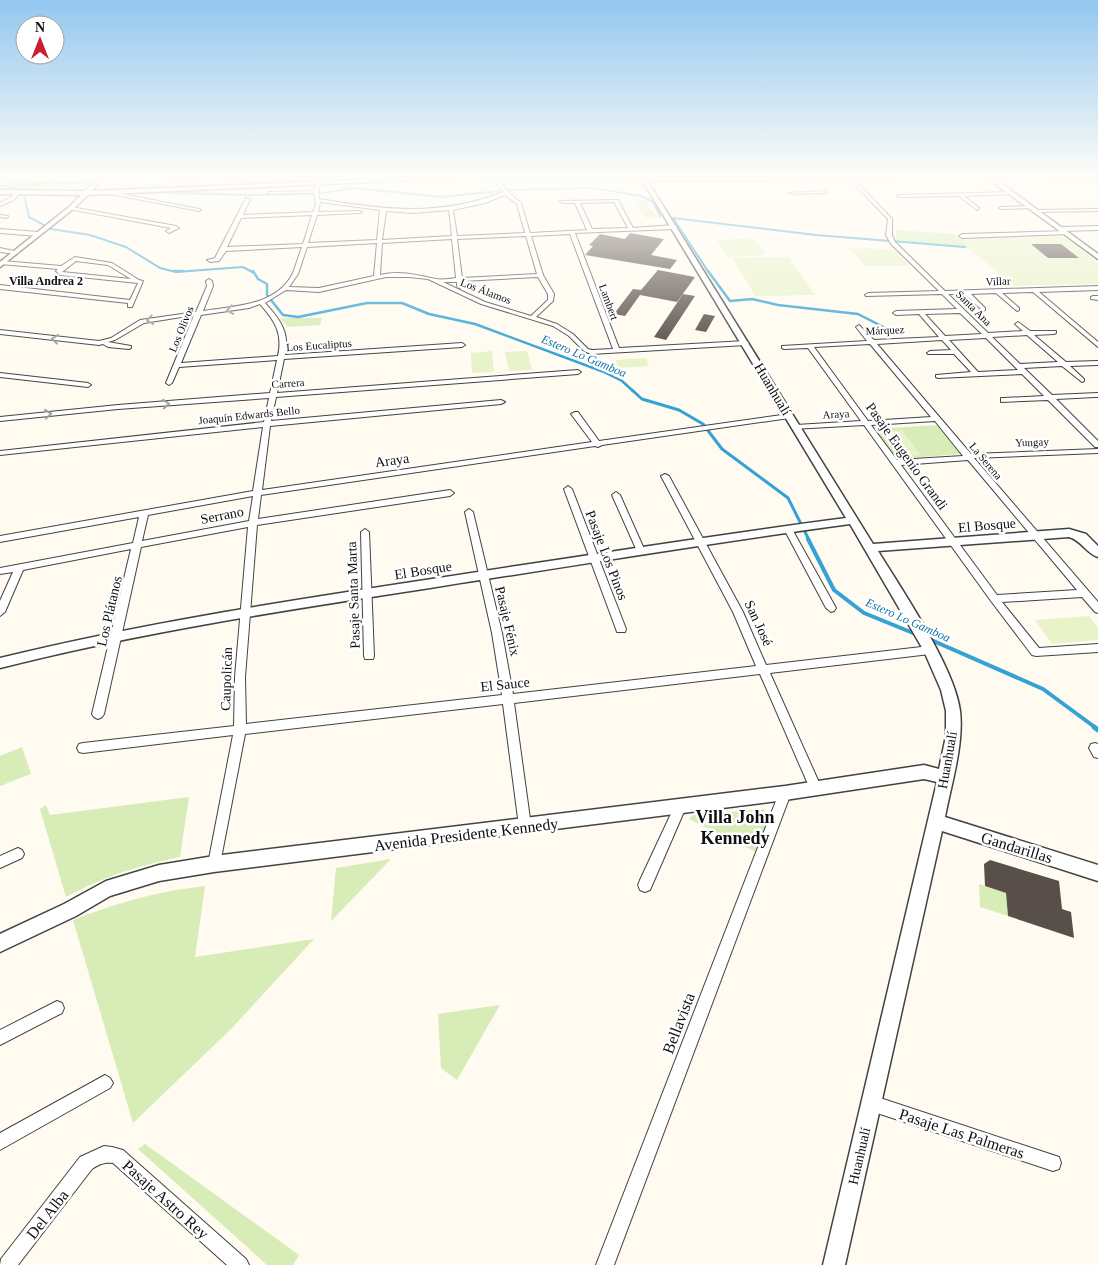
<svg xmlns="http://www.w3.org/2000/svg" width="1098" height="1265" font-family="Georgia,serif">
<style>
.green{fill:#d7ecb7}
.forest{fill:#bcde95}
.pitch{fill:#e8f3c9}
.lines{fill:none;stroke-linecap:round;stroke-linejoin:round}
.stream-far4{stroke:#34a2d5;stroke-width:2}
.stream-far3{stroke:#34a2d5;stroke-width:2.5}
.stream-far2{stroke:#34a2d5;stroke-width:3}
.stream-far1{stroke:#34a2d5;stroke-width:4}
.stream{stroke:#34a2d5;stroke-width:5}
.building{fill:#584e4a}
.minor-casing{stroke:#424242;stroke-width:2}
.tertiary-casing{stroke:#424242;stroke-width:3}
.minor{fill:#fff;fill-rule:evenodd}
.tertiary{fill:#fff;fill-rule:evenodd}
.oneway{stroke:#9f9f9f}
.labels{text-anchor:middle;stroke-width:5;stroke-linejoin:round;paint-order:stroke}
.far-street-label{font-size:11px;fill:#0f0f0f;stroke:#fff}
.far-neighbourhood-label{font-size:12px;font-weight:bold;fill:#0f0f0f;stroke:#fff}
.far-water-label{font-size:12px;font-style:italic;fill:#1072a8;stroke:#fff}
.street-label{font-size:14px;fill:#0f0f0f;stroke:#fff}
.near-street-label{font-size:16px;fill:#0f0f0f;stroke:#fff}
.near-neighbourhood-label{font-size:18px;font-weight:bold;fill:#0f0f0f;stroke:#fff}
</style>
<rect width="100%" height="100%" fill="#fffbf0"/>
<path class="green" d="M224,178h91l-4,3 -92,6z
M633,198l13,3 11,16 6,1h-17z
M896,230l58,4 16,15 -74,-7z
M280,318h42l-2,7 -33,2z
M937,425l24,29 -65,5 -21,-30z
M22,747l9,27 -31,12v-30z
M189,797l-9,60c-45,10 -73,18 -114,40l-26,-88 6,-4 4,10z
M764,809l4,10 -12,33 -67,-33 3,-4z
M391,859l-60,62 5,-53z
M979,884l27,9 2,23 -28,-9z
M205,886l-10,71 119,-18 -83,90 -98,94 -60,-203c47,-18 82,-28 132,-34z
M500,1005l-43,75 -16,-12 -3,-54z
M145,1144l154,111 -6,10h-26l-129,-116z"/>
<path class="forest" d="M94,181l-2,2c-31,2 -61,8 -92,8v-6z"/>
<path class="pitch" d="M549,181h53l4,1 -20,4 -35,1z
M1059,235l5,2 34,26v21l-91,2 -10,-14 -39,-34z
M754,238l12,17 -38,2 -11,-17z
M870,248l2,2 21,-1 17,17h-45l-15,-17z
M789,257l26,38 -60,1 -22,-38z
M492,351l2,21 -22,1 -1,-20z
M527,351l5,19 -23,1 -4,-19z
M646,358l3,8 -31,2 -2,-8z
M903,431v1l18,23 -24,2 -16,-24z
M1089,616l9,11v13l-46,4 -17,-24z"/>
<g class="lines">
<path class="stream-far4" d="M149,184l25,9 77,2 71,-2 33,-5 86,9 58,-6
M0,186l93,-4
M8,187l15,4
M508,190l84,-2 49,8 12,6 7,14
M24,195l5,22 22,12 39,6 36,12 34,21 16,4 67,-5 11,6
M673,218l143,17 149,12
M673,218l36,55"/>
<path class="stream-far3" d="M174,271h9
M253,271l5,8 9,5v11l16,20 15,2 69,-14h35l27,11 46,10 129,48 18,9 11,10
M708,271l22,30 22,-2 26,6 80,9 41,21"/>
<path class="stream-far2" d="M632,390l10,9 37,11 24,14 19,25 66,49 21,42"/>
<path class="stream-far1" d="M808,539l26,51 30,23 54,22
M929,639l114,50 53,39"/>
<path class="stream" d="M1094,727l4,3"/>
</g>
<path class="building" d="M630,233l34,6 -13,16 26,5 -7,9 -85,-14 8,-9 -4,-1 11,-11 25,5z
M1031,244h30l18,14h-31z
M658,270l37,7 -18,25 -37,-7 -15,21 -11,-2 19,-25 8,1z
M683,294l12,2 -29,44 -12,-3z
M704,314l11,2 -9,16 -11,-2z
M990,860l69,21 3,28 9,3 3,26 -66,-22 -2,-23 -21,-7 -1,-22z"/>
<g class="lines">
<g class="minor-casing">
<path id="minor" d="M49,178h7l-9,4 -39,1 -2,-1z
M175,178h28l-33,3 -2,-1z
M318,178h4l-4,14 1,7c65,11 121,18 184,-7l-10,-13 4,-1 11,14 13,11 9,30 57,-3 -12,-27h-13l-2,-2 58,-1 15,28 41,-3 3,2 -3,2 -99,4 44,115 127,-7 3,2 -3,2 -155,9 -7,-3 -15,-15 -16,-10 -72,-22 -53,-25 -19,-2h-23l-67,15 -33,-2 -21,13c15,16 25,30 20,52l177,-12 3,2 -3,2 -178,12 -7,34 301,-23 3,2 -3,2 -302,23 -5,24 230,-21 4,2 -4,2 -231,22 -8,64 330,-48 -21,-28 4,-2h3l21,29 190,-27 4,2 -4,2 -187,27 -4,2 -3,-1 -334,49 -3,24 192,-29 4,3 -4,3 -193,29 -12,152 1,47 256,-29 -10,-62 -27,-121 4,-3 4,3 29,121 11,61 243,-28 -23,-54 -72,-136 4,-2 4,2 74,136 23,53 164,-19 4,1 1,3 -1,3 -4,1 -160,19 51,114 -2,4 -4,1 -4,-1 -51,-117 -246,29 17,123 -2,4 -4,2 -4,-2 -2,-4 -16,-122 -258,30 -25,130 -1,4 -5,2 -5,-2 -1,-4 25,-129 -150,18 -4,-1 -2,-4 2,-4 4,-1 151,-17 1,-49 13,-150 -107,20 -37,167 -2,3 -4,2 -4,-2 -2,-3 39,-165 -108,21 -18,42 -5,4v-15l13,-29 -13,2v-6l133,-25 6,-26 -139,25v-6l253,-45 10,-64 -263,28v-4l264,-29 5,-24 -151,11 -118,12v-4l118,-12 152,-12 7,-33 -98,7 -7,16 -3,2 -3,-2 28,-68 -50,8 -29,17 -7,2 23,4v2l-2,1 -21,-2 -5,-3 -4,1 -99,-11v-4l99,11 12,-3 29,-18 56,-8 11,-26 -1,-5 3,-2 3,2 1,5 -10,25c31,-5 74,-5 90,-38 3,-8 6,-18 9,-26l-76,4 -7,10 -9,1 -3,-2 8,-2 31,-60 4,1 -7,16 70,-3 3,-7 -2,-12 -45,1 -2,-1 2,-1 45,-1zM505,195l12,9 8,29 -68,3 -4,-26 32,-7zM320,202l60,8 -3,30 -69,3 9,-28 43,-2 2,-1 -2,-1 -42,1zM614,202l14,26 -36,1 -12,-26zM449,210l3,26 -70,4 4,-29 27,2zM312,215l-9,29 -76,3 14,-29zM570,234l43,115 -21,1 -4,-1 -15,-15 -16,-10 -21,-7 17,-16 1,-7 -11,-19 -12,-39zM526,236l11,38 -75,4 -5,-39zM452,239l4,39c-6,1 -14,2 -20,1 -18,-4 -37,-9 -56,-4l2,-32zM377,243l-3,33 -55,12 -30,-1 9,-13 9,-27zM538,277l10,17v6l-17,16 -46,-14 -42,-20h14v4l3,2 3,-2 -1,-5zM260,304c15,17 23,29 18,52l-97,7 20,-48 48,-7zM253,496l-4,25 -107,20 6,-26z
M767,178h145l-57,2 37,39v16l3,7 50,49 153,-5v4l-59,2 59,50v5l-65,-55 -31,1 17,15v2l-2,1 -21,-18 -25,1 14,14v2l-2,1 -18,-17h-17l40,39 35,-2 -8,-7 3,-2 12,9h26v2l-2,1 -20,1 32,27 32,-1v4l-28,1 14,13v2l-2,1 -20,-16 -38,2 28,27 46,-2v4h-3l-39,2 42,42v6h-3l-47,-47 -47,2v-4h3l40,-2 -22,-22 -84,4 -2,-1v-2l35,-3 -17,-18h-26l-1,-1 3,-2 21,-1 -9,-10 -65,4 94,110 127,-5v4l-124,5 124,144v11l-3,-1 -13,-15 -80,5 37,46 59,-4v8l-62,4 -4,-1 -41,-54 -127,-176 -71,4v-4h3l65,-4 -53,-73 -24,1 -2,-1v-2l85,-5 -11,-14 3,-2 15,15 65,-3 -20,-23 -23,1 -3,-2 3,-2 61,-2 -15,-15 -76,2 -1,-1 3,-2 71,-2 -48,-47 -5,-9 2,-16 -38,-39h-81zM960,313l22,21 -37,2 -20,-22zM1027,335l31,27 -38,2 -28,-27zM986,338l32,32 -40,2 -29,-32zM870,344l61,73 -63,4 -54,-74zM935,421l28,35 -66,4 -26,-35zM968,460l109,130 -80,5 -96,-130z
M1052,180h46v2h-44z
M107,191l92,18 2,1 -2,1 -94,-18z
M825,191l2,2 -36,1 -2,-1z
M16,192l4,1 -6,7 -14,6v-3l10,-5z
M1012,192l2,2 -50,2 15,12 -2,2 -18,-14 -60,1 -2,-1 2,-1z
M1032,206l2,2 -33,1 -2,-1 2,-1z
M71,207l105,19 3,2 -10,5 -3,-2 5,-3 -102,-19z
M1098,209v2l-61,1 -2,-1 2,-1z
M0,215l8,1v1l-2,1 -6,-1z
M1098,226v4l-38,1 -3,-2 3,-2z
M0,229l38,3 3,2 -3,2 -38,-3z
M1066,231l2,3 -106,4 -3,-2 3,-2z
M0,248l19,4 -3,2 -16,-2z
M75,257l37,6 27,17 4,1 -11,26h-4v-4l-128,-14v-4l130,15 8,-17 -78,-8 -4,-4 2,-2 -58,-5v-2l2,-1 59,5zM76,261l32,4 23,14 -69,-7z
M1093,296h5v4l-7,-1v-2z
M0,373l88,10 3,2 -3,2 -88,-10z
M568,486l4,3 54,140 -1,3h-8l-1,-3 -52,-140z
M616,492l4,3 25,56 -1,2h-6l-1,-2 -25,-56z
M788,526l4,3 44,79 -2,3 -3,1 -5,-4 -42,-79z
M365,529l4,3 5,124 -1,3h-8l-1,-3 -3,-124z
M1095,743l3,1v14l-4,-1 -5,-9 2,-4z
M785,788l4,1 2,4 -177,472h-18l183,-472 2,-4z
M680,801l4,2 2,4 -36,83 -5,2 -5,-2 -2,-5 2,-5 36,-77z
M18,848l4,2 2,4 -2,4 -22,10v-12z
M57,1001l5,2 2,5 -2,5 -62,32v-15z
M105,1075l5,3 3,5 -3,5 -110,62v-17z
M871,1095l182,60 6,2 2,6 -2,6 -6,2 -182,-60 -6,-2 -2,-6 2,-6z
M104,1146l8,1 11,3 123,109 3,6h-22l-114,-102c-9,-1 -14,1 -21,6l-74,96h-18l1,-6 79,-102z"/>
</g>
<g class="tertiary-casing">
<path id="tertiary" d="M98,178h6l-13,13 314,-13h53l-370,17 -15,14 -73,58v-5l69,-55 12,-12 -81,-1v-4l85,1z
M482,178h289l-2,3 -122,-1 226,364 196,-15 17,5 12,12v11c-12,-4 -16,-16 -29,-20l-191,14c24,39 77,117 82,160 4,33 -9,74 -15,106l153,48v16l-156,-50 -97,434h-22l114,-483 -13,-3 -139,21 -571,72 -55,9 -49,15 -34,20 -76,36v-18l64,-30 42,-23 53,-16 55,-9 571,-70 139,-21 15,4 7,-33v-25l-5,-21 -17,-39 -74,-127c-140,19 -280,42 -420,64 -144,22 -288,44 -430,80v-10c143,-35 287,-57 432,-79 138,-21 276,-43 414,-61l-204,-338z
M987,178h7l104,76v5z"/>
</g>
<use href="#minor" class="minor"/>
<use href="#tertiary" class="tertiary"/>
</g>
<defs><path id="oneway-chevron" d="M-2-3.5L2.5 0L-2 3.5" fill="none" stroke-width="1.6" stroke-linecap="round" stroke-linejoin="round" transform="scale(1.25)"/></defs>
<g class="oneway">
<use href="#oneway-chevron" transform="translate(230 310) rotate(171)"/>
<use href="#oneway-chevron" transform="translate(150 320) rotate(171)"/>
<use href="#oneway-chevron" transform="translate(55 339) rotate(-173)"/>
<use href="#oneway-chevron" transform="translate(166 404) rotate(-4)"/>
<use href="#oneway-chevron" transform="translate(48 414) rotate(-6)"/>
</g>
<linearGradient id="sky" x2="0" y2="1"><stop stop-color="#92c7ef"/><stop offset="0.5" stop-color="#fffdf8"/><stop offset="1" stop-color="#fffdf8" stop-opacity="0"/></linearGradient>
<rect width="1098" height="355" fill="url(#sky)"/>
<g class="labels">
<g class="far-street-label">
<text transform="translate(998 281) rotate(-2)" y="4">Villar</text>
<text transform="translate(486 291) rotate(21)" y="4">Los Álamos</text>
<text transform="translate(609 302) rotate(70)" y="4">Lambert</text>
<text transform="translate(974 308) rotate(45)" y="4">Santa Ana</text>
<text transform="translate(181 329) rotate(-68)" y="4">Los Olivos</text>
<text transform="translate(885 330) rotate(-3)" y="4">Márquez</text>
<text transform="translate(319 345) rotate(-4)" y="4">Los Eucaliptus</text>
<text transform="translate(288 383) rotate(-4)" y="4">Carrera</text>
<text transform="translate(836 414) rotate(-3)" y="4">Araya</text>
<text transform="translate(249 415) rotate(-6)" y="4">Joaquín Edwards Bello</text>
<text transform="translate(1032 442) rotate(-2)" y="4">Yungay</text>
<text transform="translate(986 461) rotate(50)" y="4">La Serena</text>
</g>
<g class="far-neighbourhood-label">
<text x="46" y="285">Villa Andrea 2</text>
</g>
<g class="far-water-label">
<text transform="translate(584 356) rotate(23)" y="4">Estero Lo Gamboa</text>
<text transform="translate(908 620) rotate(24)" y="4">Estero Lo Gamboa</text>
</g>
<g class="street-label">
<text transform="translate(773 389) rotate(59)" y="5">Huanhualí</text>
<text transform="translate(907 456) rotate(54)" y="5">Pasaje Eugenio Grandi</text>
<text transform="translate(392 460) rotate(-8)" y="5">Araya</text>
<text transform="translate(222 515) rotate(-11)" y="5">Serrano</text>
<text transform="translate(987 525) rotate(-5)" y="5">El Bosque</text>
<text transform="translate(607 555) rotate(69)" y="5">Pasaje Los Pinos</text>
<text transform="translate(423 570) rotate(-9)" y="5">El Bosque</text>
<text transform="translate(353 595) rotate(-92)" y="5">Pasaje Santa Marta</text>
<text transform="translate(109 611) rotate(-77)" y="5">Los Plátanos</text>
<text transform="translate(508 621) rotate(77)" y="5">Pasaje Fénix</text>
<text transform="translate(759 623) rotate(65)" y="5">San José</text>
<text transform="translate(226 679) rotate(-88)" y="5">Caupolicán</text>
<text transform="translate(505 684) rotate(-6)" y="5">El Sauce</text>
<text transform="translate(947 760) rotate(-80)" y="5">Huanhualí</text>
<text transform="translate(859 1156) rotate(-77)" y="5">Huanhualí</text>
</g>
<g class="near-street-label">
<text transform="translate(466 834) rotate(-7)" y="6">Avenida Presidente Kennedy</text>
<text transform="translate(1017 847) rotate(17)" y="6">Gandarillas</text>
<text transform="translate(678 1023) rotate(-69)" y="6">Bellavista</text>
<text transform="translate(962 1133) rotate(18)" y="6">Pasaje Las Palmeras</text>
<text transform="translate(166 1199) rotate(42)" y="6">Pasaje Astro Rey</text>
<text transform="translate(47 1214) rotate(-52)" y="6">Del Alba</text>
</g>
<g class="near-neighbourhood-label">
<text x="735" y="823">Villa John<tspan x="735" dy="21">Kennedy</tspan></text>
</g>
</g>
<g transform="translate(40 40)"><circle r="24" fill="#ffffff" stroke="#9f9f9f"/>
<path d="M0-4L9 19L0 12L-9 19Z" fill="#c71e34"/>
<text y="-8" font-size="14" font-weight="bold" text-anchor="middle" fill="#0f0f0f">N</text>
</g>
</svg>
